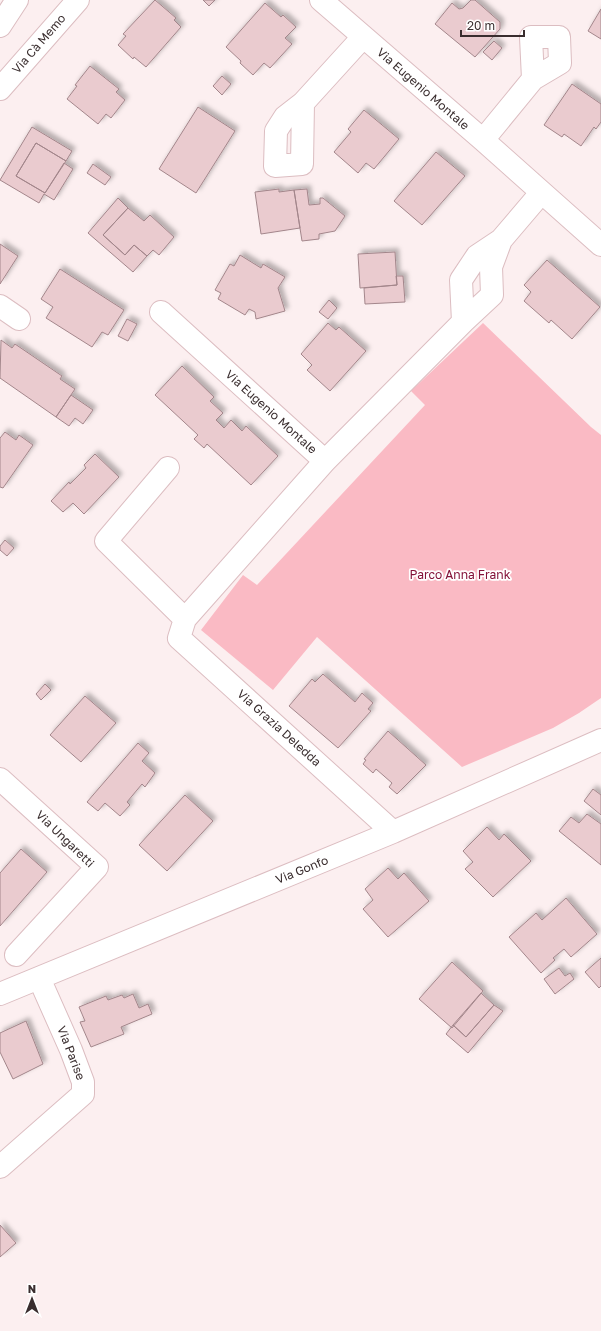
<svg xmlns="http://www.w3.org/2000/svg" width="601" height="1331" font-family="'Golos Text',sans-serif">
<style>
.green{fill:#fabac4}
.building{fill:#eacbcf;stroke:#a3868b;filter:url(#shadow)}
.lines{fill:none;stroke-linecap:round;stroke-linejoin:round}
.street-casing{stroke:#dcbdc1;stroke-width:24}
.secondary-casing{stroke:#dcbdc1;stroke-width:24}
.street{stroke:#fff;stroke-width:22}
.secondary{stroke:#fff;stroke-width:22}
.labels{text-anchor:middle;stroke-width:3.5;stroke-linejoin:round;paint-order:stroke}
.street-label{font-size:12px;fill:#392d2e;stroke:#fff}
.park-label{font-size:12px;fill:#841239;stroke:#fff}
</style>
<defs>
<filter id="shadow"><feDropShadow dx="3.5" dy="-3.5" stdDeviation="2" flood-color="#0004"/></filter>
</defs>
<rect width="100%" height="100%" fill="#fceff0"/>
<path class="green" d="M483,323l108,104 10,8v263l-22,15 -26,15 -91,39 -145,-130 -44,53 -72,-60 42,-55 14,10 168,-180 -14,-14z"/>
<path class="building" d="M155,0l21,18 -2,2 7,7 -35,40 -12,-10 -1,2 -15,-14 8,-9 -3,-2z
M203,0h12l-6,6z
M471,0h4l25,22v7l-25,28 -40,-33 17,-21 7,6 4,-1z
M265,3l16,14 2,-2 13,12 -11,11 7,6 -22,24 -6,-5 -11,12 -13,-12 1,-2 -15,-14z
M601,9v30l-13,-8z
M494,41l8,7 -10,12 -9,-8z
M90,66l29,23 -3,3 9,8 -14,18 -5,-4 -8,10 -31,-25 10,-13 -2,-1z
M222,76l9,8 -9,11 -9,-9z
M572,84l29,20v18l-5,7 -2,-2 -13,19 -17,-12 -2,3 -18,-12z
M198,107l37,24 -39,62 -37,-24z
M364,110l35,29 -25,30 -8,-6 -8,10 -24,-21 17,-20 -3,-3z
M32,127l40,24 -6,10 -30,-18 -20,33 29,17 19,-30 9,6 -19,31 -10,-6 -5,9 -39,-23z
M36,143l30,18 -21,32 -29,-17z
M436,152l29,24 -43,49 -28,-24z
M93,164l18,13 -6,8 -18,-12z
M279,189v3l15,-2 6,38 -39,6 -6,-42z
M307,189l2,16 11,-1v-6h3l22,18 -10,15 -16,3v5l-17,2 -8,-51z
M118,198l10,10 -25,27 22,20 9,-10 13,11 -14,16 -45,-39z
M128,208l16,13 6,-6 24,22 -15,18 -6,-5 -6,6 -13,-11 -9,10 -22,-20z
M0,244l18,12 -18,28z
M395,252l2,33 -37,3 -2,-34z
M240,255l21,13 2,-4 22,13 -7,11 7,23 -29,8 -1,-7 -6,-3 -4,6 -27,-16 3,-6 -6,-3 15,-26 4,2z
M547,260l53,47 -28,32 -21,-19 -2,3 -25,-22 7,-9 -7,-7z
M60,269l64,41 -16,25 -6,-3 -10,15 -46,-29 7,-11 -12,-8z
M396,276h7l2,26 -40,2 -1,-16 33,-3z
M329,300l8,8 -9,11 -9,-7z
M127,319l10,5 -9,17 -10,-5z
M328,323l8,7 3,-3 27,24 -36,40 -23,-21 5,-5 -11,-11z
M1,340l11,8 3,-4 47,32 -2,3 15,10 -19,28 -56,-39z
M182,366l32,31 -4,4 13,12 -7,7 8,8 7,-8 11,11 4,-5 32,30 -27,29 -44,-41 -3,4 -10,-9 4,-4 -43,-40z
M71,395l22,15 -10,14 -8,-6 -6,8 -13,-9z
M5,432l11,8 3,-5 14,10 -30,43 -3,-1v-49z
M95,454l24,23 -35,37 -11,-11 -10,9 -12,-11 18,-19 1,2 16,-16 -2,-3z
M5,540l9,8 -7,8 -7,-6v-4z
M323,674l32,28 7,-9 11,10 -5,6 3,2 -33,37 -49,-42 23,-27 3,3z
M45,684l6,6 -10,10 -5,-6z
M85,696l31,27 -35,39 -31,-27z
M388,731l38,34 -29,29 -8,-7 3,-4 -16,-14 -3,4 -10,-9 3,-4 -2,-1z
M138,743l11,10 -7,8 13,12 -10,14 -3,-3 -15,18 3,3 -10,11 -15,-13 -7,8 -11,-9z
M593,789l8,6v20l-17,-14z
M185,795l28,26 -46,50 -28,-26z
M587,814l14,10v41l-42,-34 12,-14 8,6z
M487,827l12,13 5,-6 27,27 -38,36 -28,-28 8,-7 -10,-11z
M21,849l26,23 -47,54v-53z
M388,868l10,11 6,-6 25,28 -41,36 -25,-28 10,-9 -8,-11z
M566,898l31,36 -26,23 -7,-8 -11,9 2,2 -14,13 -32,-36 27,-24 6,7z
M601,958v28l-2,2 -14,-16z
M452,962l31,29 -31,37 -33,-29z
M559,968l6,8 5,-3 4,6 -19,15 -11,-15z
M481,993l13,12 -28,32 -13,-12z
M133,994l6,14 9,-4 4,10 -31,13 3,7 -33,13 -11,-25 5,-1 -6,-14 27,-11 2,4 14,-5 2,3z
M494,1005l9,6 -35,42 -22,-19 7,-9 13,12z
M26,1021l17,43 -30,15 -13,-27v-19z
M0,1225l16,18 -16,14z"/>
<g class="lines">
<g class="street-casing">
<path id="street" d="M321,0l162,140 118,105
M0,26l17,-26
M303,103l-1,61 -27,2 1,-35 9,-14 18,-14 60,-66
M483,140l50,-61 27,-16 -1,-26h-28l2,42
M0,306l19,13
M161,312l164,149
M463,322l-2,-42 16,-24 24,-16 40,-47
M168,468l-62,73 79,78
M0,779l97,88 -81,88
M393,832l-214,-194 6,-19 140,-158 138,-139 29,-27 -1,-28 10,-27
M0,994l393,-162 208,-92
M0,1167l83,-73v-12l-12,-32 -32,-72"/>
</g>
<g class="secondary-casing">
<path id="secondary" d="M0,89l78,-89"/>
</g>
<use href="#street" class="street"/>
<use href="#secondary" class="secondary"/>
</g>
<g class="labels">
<g class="street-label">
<text transform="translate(39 44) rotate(-49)" y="4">Via Cà Memo</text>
<text transform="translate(423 89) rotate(41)" y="4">Via Eugenio Montale</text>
<text transform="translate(271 412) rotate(42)" y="4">Via Eugenio Montale</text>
<text transform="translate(279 728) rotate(42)" y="4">Via Grazia Deledda</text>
<text transform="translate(65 839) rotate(44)" y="4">Via Ungaretti</text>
<text transform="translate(302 870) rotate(-22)" y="4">Via Gonfo</text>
<text transform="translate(71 1053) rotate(69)" y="4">Via Parise</text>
</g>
<g class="park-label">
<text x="460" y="579">Parco Anna Frank</text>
</g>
</g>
<g transform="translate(32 1299)" stroke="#ffffff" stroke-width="3" paint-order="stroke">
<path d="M0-3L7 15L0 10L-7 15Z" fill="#392d2e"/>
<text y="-6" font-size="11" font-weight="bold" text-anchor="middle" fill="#392d2e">N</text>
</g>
<path d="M461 30v6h63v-6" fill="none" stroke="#392d2e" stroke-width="2"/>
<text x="467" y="30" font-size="12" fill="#392d2e" stroke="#ffffff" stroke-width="3" paint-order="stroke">20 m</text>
</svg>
